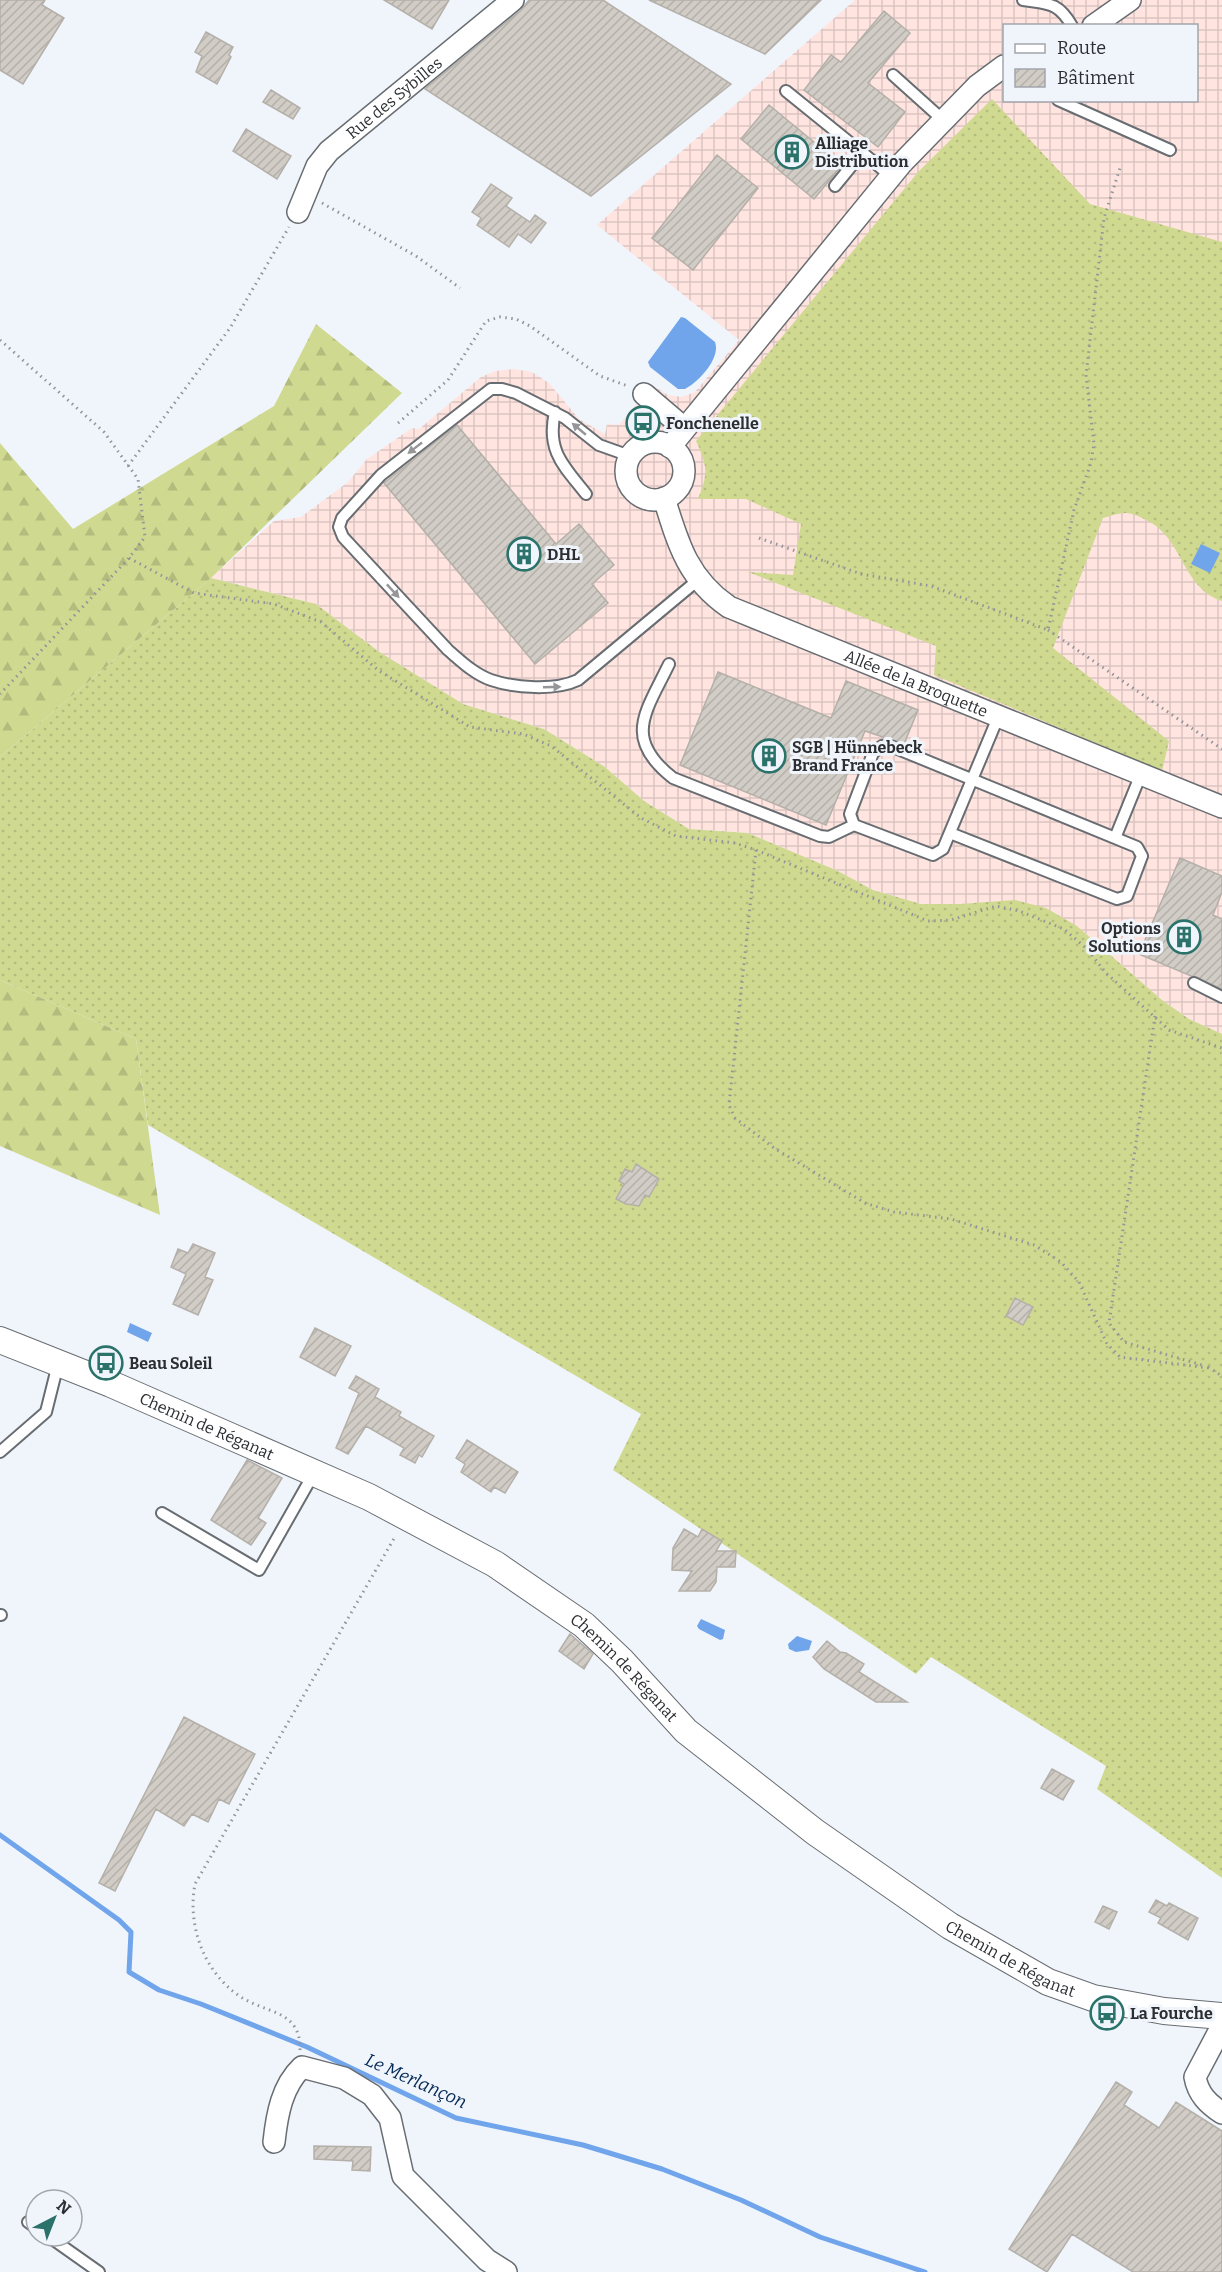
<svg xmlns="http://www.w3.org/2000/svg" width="1222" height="2272" font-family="Bitter,serif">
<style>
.industrial{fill:url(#industrial-grid);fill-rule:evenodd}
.grass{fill:url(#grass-dots)}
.forest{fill:url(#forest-firs)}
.water{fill:#70a5ec}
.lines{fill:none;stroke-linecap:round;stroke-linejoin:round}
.stream{stroke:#70a5ec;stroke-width:5}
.building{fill:url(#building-hatch);stroke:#b4b0a9;stroke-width:1.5}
.service-casing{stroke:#686d72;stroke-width:14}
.minor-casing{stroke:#686d72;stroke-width:24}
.tertiary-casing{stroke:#686d72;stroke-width:28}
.path{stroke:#919499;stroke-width:3;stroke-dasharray:1.5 4.5;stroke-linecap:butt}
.service{stroke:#fff;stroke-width:10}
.minor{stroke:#fff;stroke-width:21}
.tertiary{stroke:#fff;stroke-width:26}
.oneway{fill:#969698}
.labels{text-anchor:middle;stroke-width:6;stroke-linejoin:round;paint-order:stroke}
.street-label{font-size:16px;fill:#2c2e31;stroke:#f0f5fc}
.poi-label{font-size:16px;font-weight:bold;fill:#2c2e31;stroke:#f0f5fc;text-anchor:start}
.water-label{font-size:18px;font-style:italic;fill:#042955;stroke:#f0f5fc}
</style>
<defs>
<pattern id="industrial-grid" width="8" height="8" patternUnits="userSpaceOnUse" patternTransform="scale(1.5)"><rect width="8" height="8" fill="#ffe4e0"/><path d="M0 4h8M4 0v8" fill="none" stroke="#dbc4c1"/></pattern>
<pattern id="grass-dots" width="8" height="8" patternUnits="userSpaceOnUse" patternTransform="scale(1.5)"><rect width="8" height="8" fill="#d0d990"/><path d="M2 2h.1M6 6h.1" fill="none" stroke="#b3bb7d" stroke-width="1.8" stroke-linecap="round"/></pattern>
<pattern id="forest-firs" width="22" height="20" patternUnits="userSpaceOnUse" patternTransform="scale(1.5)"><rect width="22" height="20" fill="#d0d990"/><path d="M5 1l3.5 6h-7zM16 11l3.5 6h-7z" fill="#b3bb7d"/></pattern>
<pattern id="building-hatch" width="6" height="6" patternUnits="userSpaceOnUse" patternTransform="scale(1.5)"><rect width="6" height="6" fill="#d1ccc5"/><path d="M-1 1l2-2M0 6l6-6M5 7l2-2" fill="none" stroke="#b4b0aa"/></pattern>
</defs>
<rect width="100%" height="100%" fill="#f0f5fc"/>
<path class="industrial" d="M855,0h367v1034l-33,-15 -27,-19 -85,-74 -117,-22h-39l-48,-14 -35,-19 -90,-38 -59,-4 -45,-28 -39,-34 -61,-38 -81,-25 -85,-53 -62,-47 -105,-26 63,-57 27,-4 47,-35 19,-23 45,-31 7,1 62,-52 14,-6 19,-2 18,3 17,11 30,36 26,15 2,-10 12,1 33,-40 16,10 14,2 13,-5 44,-52 -142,-115zM1004,26h192v74h-192z"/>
<path class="grass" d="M992,99l98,105 132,38v359c-41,-13 -39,-66 -78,-82 -6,-3 -12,-6 -18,-6 -7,0 -16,3 -23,5l-50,130 116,93 -7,30 -228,-96 2,-29 -188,-74 45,3 8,-51 -55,-25h-48c10,-24 10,-33 -2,-58l223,-270z
M211,578l105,26 62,47 85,53 81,25 61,38 39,34 45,28 59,4 90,38 35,19 48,14h39l55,-4 31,8 31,18 85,74 27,19 33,15v844l-125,-89 9,-23 -175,-109 -15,17 -303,-204 28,-56 -493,-289 -12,-86 -136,-59v-223z"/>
<path class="forest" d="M316,324l86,69 -191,185 -211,179v-314l73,86 201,-123z
M0,980l136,59 24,176 -160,-69z"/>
<path class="water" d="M681,317l4,1 30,24c6,16 -16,40 -30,47h-7l-28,-22 -2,-5z
M1201,544l19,9 -10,20 -19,-9z
M130,1323l22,10 -4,9 -21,-10z
M701,1619l24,11 -2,9 -3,1 -21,-11 -2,-3z
M797,1636l15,5 -3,9 -13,2 -7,-3 -1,-5z"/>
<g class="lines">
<path class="stream" d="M0,1835l119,85 12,12 -2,40 30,18 42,14 106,43 149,71 127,27 79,24 79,31 79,37 105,35"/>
</g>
<path class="building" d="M0,0h45l-3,5 22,13 -41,66 -23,-14z
M384,0h65l-17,29z
M529,0h74l128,84 -140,112 -166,-107 96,-79z
M649,0h172l-56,54z
M884,11l26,22 -42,50 37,29 -27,35 -74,-57 27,-35 10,7z
M206,32l27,15 -4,8 2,2 -14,27 -21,-12 6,-16 -7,-4z
M271,90l29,18 -7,11 -30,-17z
M769,105l73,60 -28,34 -73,-60z
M246,129l45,27 -14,23 -44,-28z
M717,155l41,33 -65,82 -41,-32z
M491,184l21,14 -6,8 24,16 5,-7 11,8 -15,20 -13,-9 -9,13 -32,-22 4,-7 -9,-6z
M457,425l99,119 23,-20 35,41 -22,19 16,19 -73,61 -151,-181z
M718,672l113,46 15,-37 72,29 -14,34 -39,-13 -39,94 -146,-60z
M1180,858l42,18v16l-9,23 9,4v70l-83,-35z
M636,1164l23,15 -10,18 -4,-2 -6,11 -13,-2 -10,-5 8,-15 -5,-3 6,-12 7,3z
M193,1244l22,9 -10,24 8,3 -15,35 -25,-11 13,-30 -15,-7 7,-18 10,4z
M1015,1298l18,9 -10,18 -17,-9z
M315,1328l36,18 -16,30 -35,-19z
M356,1376l23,13 -4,8 26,15 -2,4 35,20 -12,21 -3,-2 -4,8 -15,-8 4,-7 -38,-22 -18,28 -12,-6 23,-55 -10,-5z
M467,1440l51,32 -13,21 -11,-6 -3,5 -30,-20 4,-8 -9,-6z
M247,1460l35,18 -24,40 8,5 -15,22 -40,-25z
M684,1529l14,8 4,-8 20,12 -6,10h20l-1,16h-18l-1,15 -6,9h-31l13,-20 -20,-1 1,-22z
M570,1634l23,20 -9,15 -25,-18z
M827,1641l13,11 6,1 18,11 -5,8 48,30h-31l-52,-33 -11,-12z
M184,1717l71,37 -26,50 -10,-5 -11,23 -16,-8 -8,12 -28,-17 -41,82 -16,-8z
M1052,1769l22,12 -11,19 -22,-12z
M1156,1900l11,6 2,-3 29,15 -10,22 -30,-17 3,-5 -12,-6z
M1103,1906l14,6 -8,17 -14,-7z
M1116,2082l16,10 -8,13 35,23 17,-26 46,29v141h-89l-61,-38 -25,38 -38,-23z
M314,2146l57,1 -1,24 -18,-1 1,-9 -39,-2z"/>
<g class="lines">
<g class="service-casing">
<path id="service" d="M1023,0c26,4 35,2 49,26
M893,75l50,45
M786,91l105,85
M1058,100l112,50
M835,186l27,-33
M555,412c-9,39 9,54 31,82
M630,456l-31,-11 -34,-27 -49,-25 -14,-4h-11l-110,86 -39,43 -3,9 4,10 105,113c13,11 26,24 43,30 24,8 64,11 87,0l120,-100
M669,664c-23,48 -47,74 4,114l147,58 9,1 25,-12 79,30 10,-6 56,-134
M854,825l-4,-11 23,-61 9,-7 6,-1 249,102 5,9 -15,40 -10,3 -167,-66
M1115,838l26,-64
M1194,983l28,14
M0,1452l46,-40 12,-48
M162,1513l97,57 55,-97
M0,1615h1
M28,2222l8,6
M48,2236l51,36"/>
</g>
<g class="minor-casing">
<g id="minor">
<path d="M1093,26l37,-26"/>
<path id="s1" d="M298,212l19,-46 12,-15 184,-151"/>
<path d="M644,394l40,34"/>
<circle cx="655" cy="471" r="29"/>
<path d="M670,447l231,-283 76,-78 27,-20"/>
<path id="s2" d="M664,498c14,46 24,81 65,109l493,200"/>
<path d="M1222,2026l-27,51c3,17 13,27 27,36"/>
<path d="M274,2142c3,-28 8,-56 28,-75l42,11 28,17 18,23 13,58 84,84 19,12"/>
</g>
</g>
<g class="tertiary-casing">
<g id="tertiary">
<path id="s3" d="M0,1340l111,44 258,113 126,67 89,61 38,36 64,70 129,101 135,94 98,56 45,16 71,13 58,5"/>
</g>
</g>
<path class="path" d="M322,203l94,53 44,32
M0,340l104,92 34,47 7,58 -16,21 -129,136
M398,423l50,-43 38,-59 14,-4 16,2 14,7 70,50 28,10
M128,466l102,-138 59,-101
M759,538l102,36 70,12 117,44 26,-120 17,-47 3,-19 -8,-69 18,-157 17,-53
M129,558l65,35 80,11 47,18 57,48 92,57 53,7 28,12 90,72 35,18 59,7 21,7 172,71 23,-1 45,-14 23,5 45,18 23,20 19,24 63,57 53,18
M1048,630l174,119
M756,850l-27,255 6,13 39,30 91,55 29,9 57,7 83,26 27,17 18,20 28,62 13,13 89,11
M1155,1016l-46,307 15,19 78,23
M1208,1367l14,9
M300,2050c1,-40 -33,-36 -59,-53 -37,-24 -54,-71 -46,-113l201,-349"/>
<use href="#service" class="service"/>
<use href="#minor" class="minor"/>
<use href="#tertiary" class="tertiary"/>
</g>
<defs><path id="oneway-solid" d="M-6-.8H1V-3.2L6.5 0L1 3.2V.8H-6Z" transform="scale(1.5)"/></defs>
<g class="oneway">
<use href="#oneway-solid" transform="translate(579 429) rotate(-140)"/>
<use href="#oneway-solid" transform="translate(415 448) rotate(142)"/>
<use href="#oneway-solid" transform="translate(393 591) rotate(47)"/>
<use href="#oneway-solid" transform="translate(552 687) rotate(-2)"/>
</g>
<defs>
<g id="building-ring" transform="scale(1.725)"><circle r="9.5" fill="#f0f5fc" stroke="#2a726a" stroke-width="1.5"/><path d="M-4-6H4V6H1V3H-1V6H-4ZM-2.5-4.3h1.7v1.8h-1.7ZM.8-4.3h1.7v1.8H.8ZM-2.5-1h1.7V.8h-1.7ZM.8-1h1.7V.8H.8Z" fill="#2a726a"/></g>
<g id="bus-ring" transform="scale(1.725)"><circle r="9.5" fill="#f0f5fc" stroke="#2a726a" stroke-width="1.5"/><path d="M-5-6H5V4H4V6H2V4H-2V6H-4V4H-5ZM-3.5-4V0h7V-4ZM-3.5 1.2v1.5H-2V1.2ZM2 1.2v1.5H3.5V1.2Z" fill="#2a726a"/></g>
</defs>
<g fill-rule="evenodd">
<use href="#building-ring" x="792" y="152"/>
<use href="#bus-ring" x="643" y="423"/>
<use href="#building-ring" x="524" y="554"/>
<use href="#building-ring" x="769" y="756"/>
<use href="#building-ring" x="1184" y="937"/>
<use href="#bus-ring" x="106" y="1363"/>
<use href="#bus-ring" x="1107" y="2013"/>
</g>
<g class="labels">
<g class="street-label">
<text dy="6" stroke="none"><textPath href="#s1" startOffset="153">Rue des Sybilles</textPath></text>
<text dy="6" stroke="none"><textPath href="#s2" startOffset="332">Allée de la Broquette</textPath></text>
<text dy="6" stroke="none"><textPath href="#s3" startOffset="224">Chemin de Réganat</textPath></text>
<text dy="6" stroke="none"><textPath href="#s3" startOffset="710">Chemin de Réganat</textPath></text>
<text dy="6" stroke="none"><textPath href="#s3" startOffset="1196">Chemin de Réganat</textPath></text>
</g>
<g class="poi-label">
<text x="815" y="149">Alliage<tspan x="815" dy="18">Distribution</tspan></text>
<text x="666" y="429">Fonchenelle</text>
<text x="547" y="560">DHL</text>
<text x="792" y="753">SGB | Hünnebeck<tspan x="792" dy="18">Brand France</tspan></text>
<text x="1161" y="934" text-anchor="end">Options<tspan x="1161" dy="18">Solutions</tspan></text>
<text x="129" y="1369">Beau Soleil</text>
<text x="1130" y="2019">La Fourche</text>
</g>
<g class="water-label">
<text transform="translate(416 2081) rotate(24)" y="6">Le Merlançon</text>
</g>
</g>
<rect x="1003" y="24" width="195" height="78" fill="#f0f5fc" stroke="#a2a5ab" stroke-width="1.5"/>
<rect x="1015" y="44" width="30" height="9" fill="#ffffff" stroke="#a2a5ab" stroke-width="1.5"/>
<text x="1057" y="54" font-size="18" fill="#2c2e31">Route</text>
<rect x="1015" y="69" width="30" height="18" fill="url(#building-hatch)" stroke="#a2a5ab" stroke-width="1.5"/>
<text x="1057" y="84" font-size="18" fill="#2c2e31">Bâtiment</text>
<g transform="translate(54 2218) rotate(42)"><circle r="28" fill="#f0f5fc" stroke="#a2a5ab" stroke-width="1.5"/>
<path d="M0-4.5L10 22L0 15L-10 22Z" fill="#2a726a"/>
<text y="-9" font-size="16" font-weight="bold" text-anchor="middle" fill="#2c2e31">N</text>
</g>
</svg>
